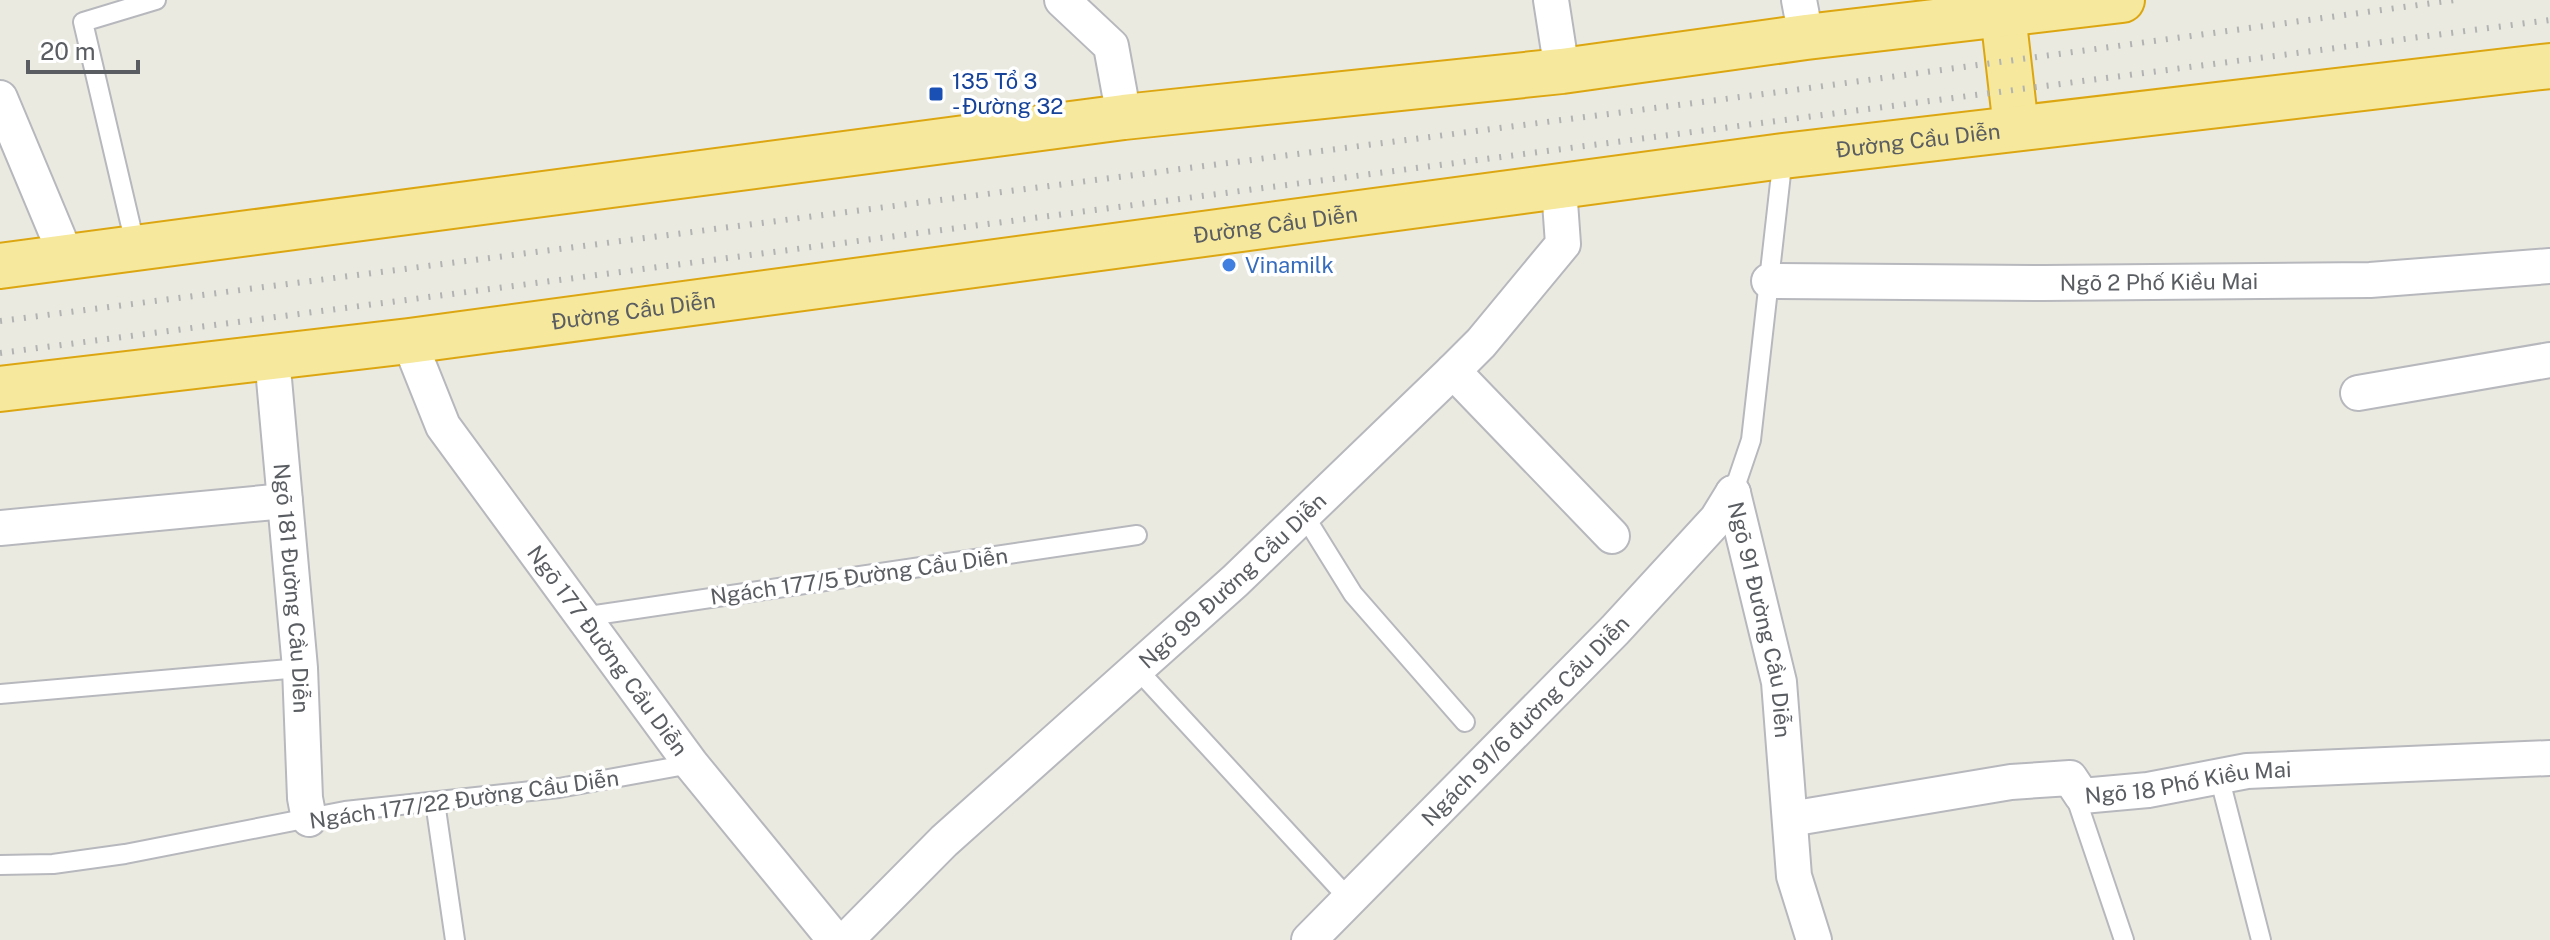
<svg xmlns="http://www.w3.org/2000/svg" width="2550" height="940" font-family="'Public Sans',sans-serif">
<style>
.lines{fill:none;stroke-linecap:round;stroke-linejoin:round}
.service-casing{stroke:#b7b8bd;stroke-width:22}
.minor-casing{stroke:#b7b8bd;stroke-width:38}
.trunk-casing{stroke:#dca611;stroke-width:48}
.service{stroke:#fff;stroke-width:18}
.minor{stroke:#fff;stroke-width:34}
.trunk{stroke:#f6e89c;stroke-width:44}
.rail{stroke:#b2b3b3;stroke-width:6;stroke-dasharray:2 10;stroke-linecap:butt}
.transit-dot{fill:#1a4fb4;stroke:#fff;stroke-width:3}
.shop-dot{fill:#3f7fe0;stroke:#fff;stroke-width:3}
.labels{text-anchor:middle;stroke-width:7;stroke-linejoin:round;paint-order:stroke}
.transit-label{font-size:22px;fill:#164399;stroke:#fff;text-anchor:start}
.street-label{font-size:22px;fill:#5a5d61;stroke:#fff}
.shop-label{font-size:22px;fill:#366cbe;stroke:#fff;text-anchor:start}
</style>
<rect width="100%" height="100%" fill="#ebeae1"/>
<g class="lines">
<g class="service-casing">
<path id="service" d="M136,248l-53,-226 73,-22
M1733,493l18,-53 32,-284
M1304,515l49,79 112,128
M582,617l555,-82
M1137,669l213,231
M0,694l300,-26
M2219,776l42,164
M2073,789l51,151
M435,802l20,138
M0,865l53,-1 72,-10 220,-43 214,-23 132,-24"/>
</g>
<g class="minor-casing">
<g id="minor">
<path d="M1062,0l49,46 13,71"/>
<path d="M1551,0l11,71"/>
<path d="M1799,0l7,37"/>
<path d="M0,98l67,160"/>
<path id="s1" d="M1769,281l275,2 326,-3 180,-14"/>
<path id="s2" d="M409,341l34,85 248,338 144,176"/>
<path id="s3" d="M272,357l28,311 5,130 4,21"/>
<path d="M1453,371l159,165"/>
<path d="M2358,393l192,-33"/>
<path id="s4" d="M1733,493l46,189 15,194 20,64"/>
<path d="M0,528l285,-27"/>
<path id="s5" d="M1790,819l221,-37 59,-4 12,18 66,-6 99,-19 303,-13"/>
<path id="s6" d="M846,940l98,-99 291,-260 218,-210 28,-28 82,-99 -4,-56"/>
<path id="s7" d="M1309,940l306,-310 102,-111 16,-26"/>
</g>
</g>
<g class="trunk-casing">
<g id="trunk">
<path d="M2003,14l13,114"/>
<path d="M0,266l1124,-149 438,-46 244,-34 316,-37"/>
<path id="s8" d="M0,389l409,-48 1374,-185 767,-90"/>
</g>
</g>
<use href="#service" class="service"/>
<use href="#minor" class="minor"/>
<use href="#trunk" class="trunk"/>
<path class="rail" d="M0,321l1787,-230 668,-91
M0,353l2550,-333"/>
</g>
<rect class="transit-dot" x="928" y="86" width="16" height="16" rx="4"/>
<circle class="shop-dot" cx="1229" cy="265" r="8"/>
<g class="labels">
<g class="transit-label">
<text x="952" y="89">135 Tổ 3<tspan x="952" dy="25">- Đường 32</tspan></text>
</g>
<g class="street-label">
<text dy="8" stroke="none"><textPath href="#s8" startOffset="1934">Đường Cầu Diễn</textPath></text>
<text dy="8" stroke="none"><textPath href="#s8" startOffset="1286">Đường Cầu Diễn</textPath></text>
<text dy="8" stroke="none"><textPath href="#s1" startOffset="390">Ngõ 2 Phố Kiều Mai</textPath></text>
<text dy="8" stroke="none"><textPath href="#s8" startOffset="638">Đường Cầu Diễn</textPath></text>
<text transform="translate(859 576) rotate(-8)" y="8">Ngách 177/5 Đường Cầu Diễn</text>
<text dy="8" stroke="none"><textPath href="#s6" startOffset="528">Ngõ 99 Đường Cầu Diễn</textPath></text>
<text dy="8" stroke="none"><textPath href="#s3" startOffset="232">Ngõ 181 Đường Cầu Diễn</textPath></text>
<text dy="8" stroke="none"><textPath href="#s4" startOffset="130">Ngõ 91 Đường Cầu Diễn</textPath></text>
<text dy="8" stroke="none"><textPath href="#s2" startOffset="370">Ngõ 177 Đường Cầu Diễn</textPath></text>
<text dy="8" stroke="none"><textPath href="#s7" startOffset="308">Ngách 91/6 đường Cầu Diễn</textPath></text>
<text dy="8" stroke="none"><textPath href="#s5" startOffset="412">Ngõ 18 Phố Kiều Mai</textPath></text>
<text transform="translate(464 799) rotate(-8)" y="8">Ngách 177/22 Đường Cầu Diễn</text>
</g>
<g class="shop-label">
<text x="1245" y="273">Vinamilk</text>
</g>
</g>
<path d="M28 60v12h110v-12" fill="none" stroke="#5a5d61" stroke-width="4"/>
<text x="40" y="60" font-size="24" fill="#5a5d61" stroke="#ffffff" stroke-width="6" paint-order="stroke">20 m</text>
</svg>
